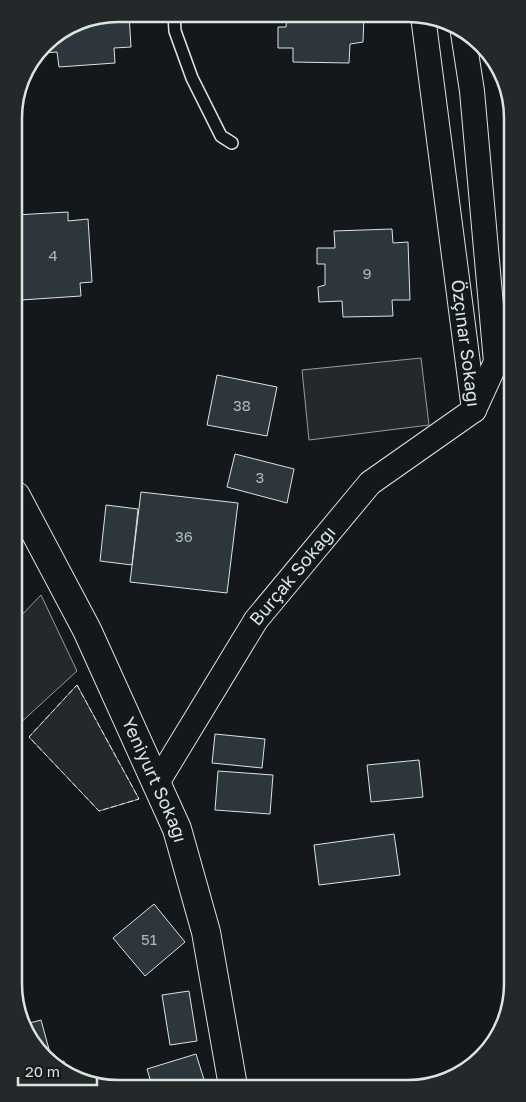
<svg xmlns="http://www.w3.org/2000/svg" width="526" height="1102" font-family="'Golos Text',sans-serif">
<style>
.parking{fill:#24282b;stroke:#939e99}
.building{fill:#2c363c;stroke:#d8e6dc}
.lines{fill:none;stroke-linecap:round;stroke-linejoin:round}
.lane-casing{stroke:#d8e6dc;stroke-width:14}
.street-casing{stroke:#d8e6dc;stroke-width:26}
.secondary-casing{stroke:#d8e6dc;stroke-width:30}
.lane{stroke:#14181c;stroke-width:11}
.street{stroke:#14181c;stroke-width:24}
.secondary{stroke:#14181c;stroke-width:28}
.fence{stroke:#d8e6dc;stroke-width:1;stroke-dasharray:6 2.5;stroke-linecap:butt}
.labels{text-anchor:middle;stroke-width:4;stroke-linejoin:round;paint-order:stroke}
.number-label{font-size:15px;fill:#adbab4}
.street-label{font-size:18px;fill:#d8e6dc;stroke:#14181c}
.rim{fill:none;stroke:#d8e6dc;stroke-width:2.5}
</style>
<rect width="100%" height="100%" fill="#14181c"/>
<path class="parking" d="M421,358l8,67 -120,15 -7,-70z
M41,595l36,76 -60,55 -1,-105z
M77,685l62,114 -40,12 -70,-74z"/>
<path class="building" d="M119,14h10l2,33 -17,1 1,15 -56,4 -2,-15 -16,1 8,-13 30,-18z
M287,15h77l-1,27 -13,2 -1,19 -56,-1v-14h-15v-21h8z
M68,212v9l20,-2 4,63 -12,1 1,13 -60,4 -1,-14h-5v-71z
M392,229l1,14 15,-1 2,58h-18l1,16 -50,1 -1,-16 -23,1 -1,-15 7,-2v-21h-8v-16h18l-1,-17z
M217,375l60,12 -10,49 -60,-11z
M235,454l59,15 -7,34 -60,-16z
M141,492l97,11 -11,90 -97,-11z
M106,505l32,4 -6,56 -32,-4z
M215,734l50,5 -3,29 -50,-5z
M419,760l4,37 -52,5 -4,-37z
M218,771l55,4 -3,39 -55,-4z
M394,834l6,41 -81,10 -5,-40z
M154,904l31,38 -40,34 -32,-38z
M189,991l8,50 -27,4 -8,-50z
M41,1020l12,44 -4,-2 -23,-38z
M196,1054l10,32h-54l-5,-17z
M64,1061l3,10 -12,-6z"/>
<g class="lines">
<g class="lane-casing">
<path id="lane" d="M174,14l1,17 17,47 29,58 11,7"/>
</g>
<g class="street-casing">
<g id="street">
<path id="s1" d="M423,16l51,394"/>
<path d="M463,33l9,58 24,271 -22,48"/>
<path id="s2" d="M157,783l99,-163 114,-137 104,-73"/>
</g>
</g>
<g class="secondary-casing">
<g id="secondary">
<path id="s3" d="M16,496l71,134 90,199 29,103 27,154"/>
</g>
</g>
<use href="#lane" class="lane"/>
<use href="#street" class="street"/>
<use href="#secondary" class="secondary"/>
<path class="fence" d="M77,685l62,114 -40,12 -70,-74z"/>
</g>
<g class="labels">
<g class="number-label">
<text x="53" y="261">4</text>
<text x="367" y="279">9</text>
<text x="242" y="411">38</text>
<text x="260" y="483">3</text>
<text x="184" y="542">36</text>
<text x="149" y="945">51</text>
</g>
<g class="street-label">
<text dy="6" stroke="none"><textPath href="#s1" startOffset="330">Özçınar Sokağı</textPath></text>
<text dy="6" stroke="none"><textPath href="#s2" startOffset="248">Burçak Sokağı</textPath></text>
<text dy="6" stroke="none"><textPath href="#s3" startOffset="316">Yeniyurt Sokağı</textPath></text>
</g>
</g>
<path d="M0 0H526V1102H0ZM118 22H408A96 96 0 0 1 504 118V984A96 96 0 0 1 408 1080H118A96 96 0 0 1 22 984V118A96 96 0 0 1 118 22Z" fill="#24282b" fill-rule="evenodd"/>
<path class="rim" d="M118 22H408A96 96 0 0 1 504 118V984A96 96 0 0 1 408 1080H118A96 96 0 0 1 22 984V118A96 96 0 0 1 118 22Z"/>
<path d="M18 1077v8h79v-8" fill="none" stroke="#d8e6dc" stroke-width="2.5"/>
<text x="25" y="1077" font-size="15" fill="#d8e6dc" stroke="#14181c" stroke-width="4" paint-order="stroke">20 m</text>
</svg>
